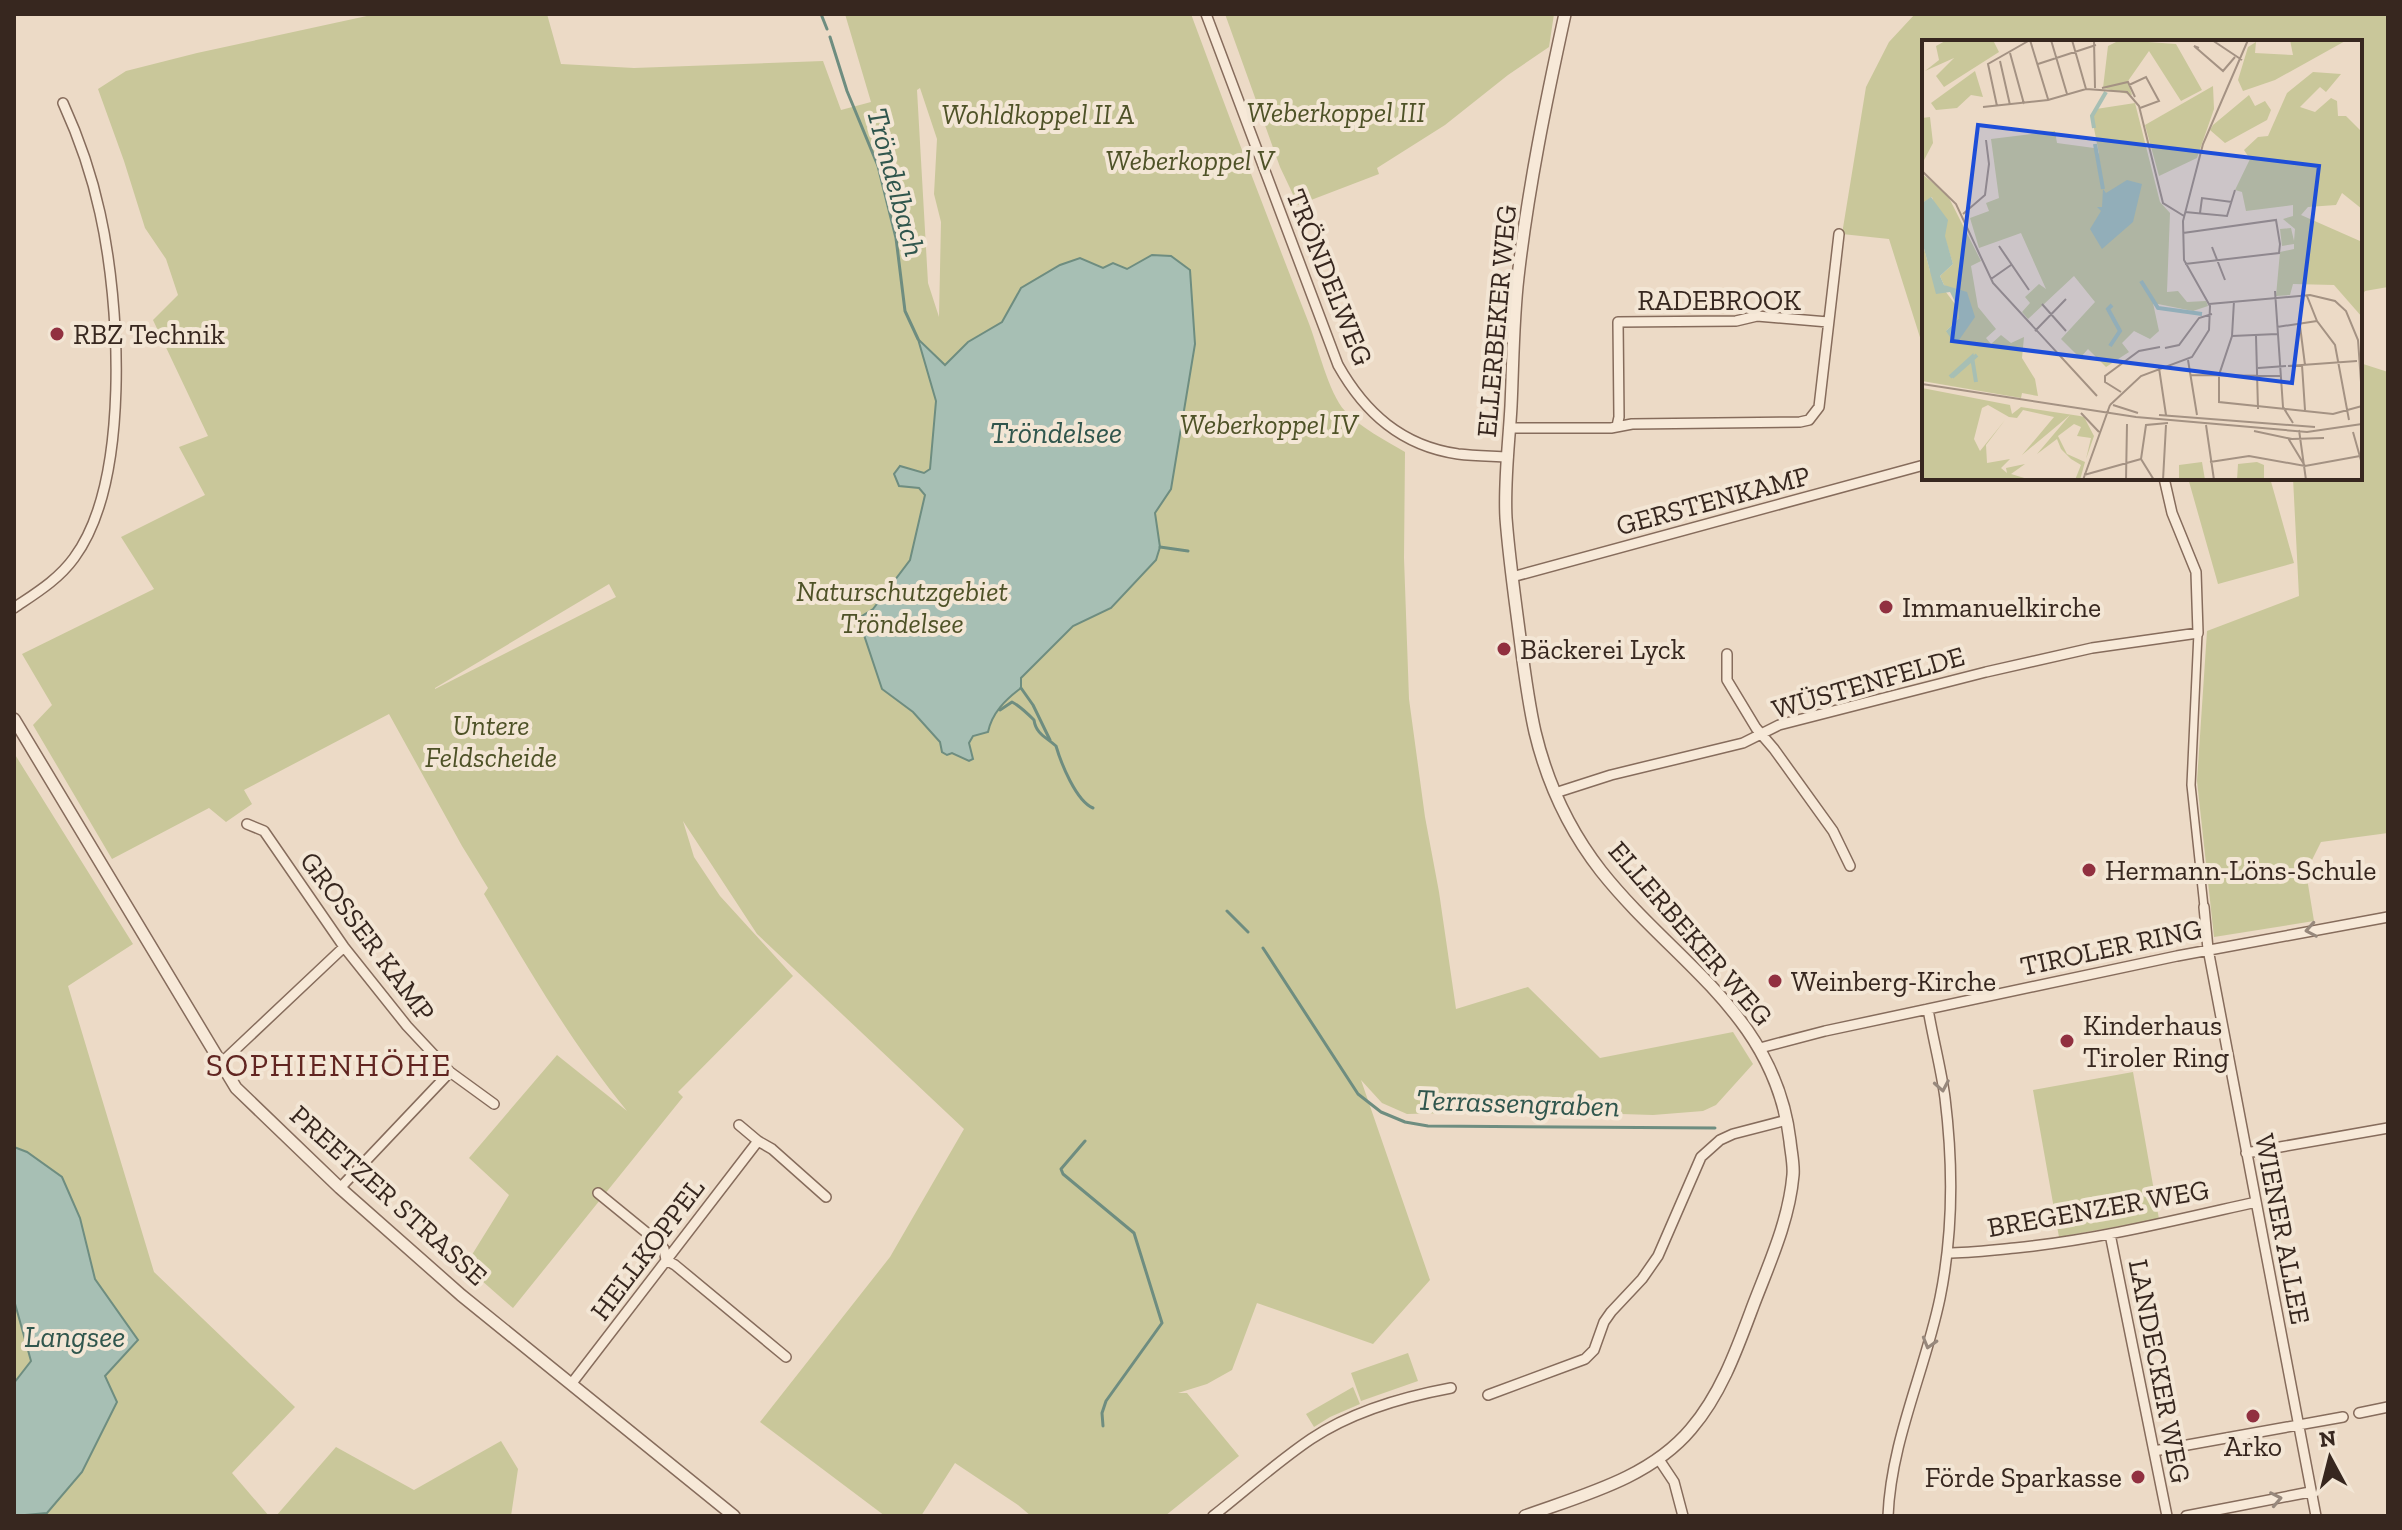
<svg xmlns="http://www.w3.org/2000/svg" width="2402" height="1530" font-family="'Zilla Slab',serif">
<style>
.green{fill:#c9c79a;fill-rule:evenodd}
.water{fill:#a7bfb4;stroke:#6e8d80;stroke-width:2}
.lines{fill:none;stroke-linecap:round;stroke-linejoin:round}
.stream{stroke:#6e8d80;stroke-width:3}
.pedestrian-casing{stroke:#866c5c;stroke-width:10}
.minor-casing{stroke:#866c5c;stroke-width:12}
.tertiary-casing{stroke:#866c5c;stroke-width:14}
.pedestrian{stroke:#f7e9d8;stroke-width:7}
.minor{stroke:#f7e9d8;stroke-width:9}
.tertiary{stroke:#f7e9d8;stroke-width:11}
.oneway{stroke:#97887c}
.poi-dot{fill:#913040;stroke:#f3e6d5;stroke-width:3}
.labels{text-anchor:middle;stroke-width:8;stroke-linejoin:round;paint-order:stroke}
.park-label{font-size:28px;font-style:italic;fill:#4e5227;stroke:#f3e6d5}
.street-label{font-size:28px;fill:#37271f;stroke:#f3e6d5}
.poi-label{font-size:28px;fill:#37271f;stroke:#f3e6d5;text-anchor:start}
.water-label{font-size:30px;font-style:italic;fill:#30564d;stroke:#f3e6d5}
.quarter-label{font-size:32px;letter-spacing:2px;fill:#612521;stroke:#f3e6d5}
.inset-river{fill:none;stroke:#a7bfb4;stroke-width:4}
.inset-road{fill:none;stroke:#a49283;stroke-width:2}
.view{fill:#1d4ed8;fill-opacity:0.15;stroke:#1d4ed8;stroke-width:4}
.inset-edge{fill:none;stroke:#37271f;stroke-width:4}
</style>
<rect width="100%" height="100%" fill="#ecdac6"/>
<path class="green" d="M376,14h171l14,50 73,4 189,-7 18,49 30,-8 -26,-88h346c38,103 77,205 117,307 10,25 20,71 37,90 16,17 40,29 60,41l-1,106 5,141 16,118 14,75 17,117 72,-22 72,71 133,-26 20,32 -37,41 -13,6 -50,4 -127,-4 -119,3 -25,-11 -21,-23 69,200 -57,64 -116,-41 -25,67 -25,14 -29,9h9l52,63 -74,60h-134l-13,-11 -63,-42 -34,53h-36l-125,-94 130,-165 74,-128 -207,-195 -74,-113 11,36 26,39 73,80 -115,116 5,5 -170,211 -48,-42 44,-71 -40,-37 88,-103 70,56c-55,-67 -99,-143 -143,-217l4,-6 -26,-42 -73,-132 -145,76 8,14 -26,18 -17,-14 -97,51 -79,-134 19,-20 -30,-51 132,-65 -33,-52 84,-42 -26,-48 29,-11 -55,-116 25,-25 -12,-36 -21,-31 -21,-67 -26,-72 28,-18 71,-18zM920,88l17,51 -3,55 7,28 -2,95 -11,-34 -11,-193zM609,584l7,13 -181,92v-1z
M1225,14h329l-5,33 -41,28 -63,50 -68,43 2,6 -81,31 -18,-38z
M1915,14h473v273l-23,4 -5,7v-256h-436v308l-35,-111 -47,-5 24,-147 23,-45z
M2360,363l28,9v461l-67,9 -15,30 8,49 -100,16 -17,-156 10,-150 92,-35 -6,-118h67z
M2188,478h82l24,85 -76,21z
M14,753l119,191 -65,42 86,286 141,135 -63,66 37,43h-239l17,-3 58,-136 33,-37 -43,-61 -15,-61 -53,-66 -13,-5z
M2133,1072l26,147 -100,18 -26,-147z
M14,1301l17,60 -17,22z
M1408,1353l10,28 -57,20 -10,-28z
M1353,1387l7,17 -30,13 -16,10 -8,-13z
M501,1441l17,28 -7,47h-235l60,-69 78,43z"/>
<path class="water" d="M1152,255l19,1 19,14 5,74 -24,145 -16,24 5,34 -4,13 -45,48 -38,18 -52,52v10c-16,12 -29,25 -33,44l-15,4 -4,7 4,16 -4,2 -17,-8 -5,2 -5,-3 -2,-10 -27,-30 -31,-23 -19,-57 -1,-16 11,-7 37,-49 15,-65 -6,-7 -20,-2 -5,-12 6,-8 24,7 6,-4 6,-68 -18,-62 27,26 23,-23 34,-20 19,-34 39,-23 20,-7 23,10 10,-5 14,6z
M14,1147l13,5 35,25 18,41 15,61 43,61 -33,36 12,26 -35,70 -35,41 -33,3v-133l17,-22 -17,-61z"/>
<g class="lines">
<path class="stream" d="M821,14l6,15
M830,37l17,54 31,75 18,72 9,73 13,28
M1160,547l28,4
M1021,688l12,17 17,35
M1000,710l12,-8c8,4 15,11 22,18 2,14 12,17 22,26 5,17 20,55 37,62
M1227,911l21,21
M1263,948l95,146 23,18 24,10 23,4 287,2
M1085,1141l-24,28 2,5 71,59 28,90 -56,78 -4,12 1,13"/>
<g class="pedestrian-casing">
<path id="pedestrian" d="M2198,633l-7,152 13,122"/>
</g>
<g class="minor-casing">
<path id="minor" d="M1206,14l132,351c27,48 64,81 120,89 17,2 34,2 50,3
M1617,426l2,-9 -1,-95 118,-1 21,-5 71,6
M1509,428h102l21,-4 168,-2 9,-2 10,-13 20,-173
M1512,577l412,-112
M14,608c22,-15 44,-28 60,-50 57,-77 46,-256 26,-345 -8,-37 -21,-75 -37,-110
M1727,654v26l29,48 18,21 59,82 17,35
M1555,793l56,-18 132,-32 36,-18 207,-53 106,-24 106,-15 -2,-61 -24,-59 -8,-35
M247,824l17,7 80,116 63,79 43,46 44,32
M2204,907l4,42 108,567
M1760,1048l65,-17 352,-75 211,-39
M221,1063l123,-116
M739,1125l19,16 14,8 54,48
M2246,1153l142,-25
M340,1188l110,-116
M598,1193l60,49 6,7 2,11 9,5 111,92
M2110,1234l57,282
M1947,1253c23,0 45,-3 68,-5 81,-8 161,-28 241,-46
M572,1383l186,-242
M1488,1395l97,-36 9,-9 10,-28 7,-10 31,-33 16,-23 43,-99 19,-17 13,-6 54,-14
M2359,1413l29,-6
M2154,1451l189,-34
M1658,1458l16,24 9,34
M1213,1516c33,-26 64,-54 98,-77 42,-28 91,-42 140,-51
M1888,1516c3,-75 37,-145 52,-218 13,-64 13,-135 5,-200 -4,-30 -12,-59 -17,-89
M2186,1516l124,-24"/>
</g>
<g class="tertiary-casing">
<path id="tertiary" d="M14,719l222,369 104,100 121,107 273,221
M1525,1516c58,-21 125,-38 166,-87 30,-35 46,-80 62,-123 16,-42 36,-85 40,-131 1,-11 -2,-23 -3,-34 -15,-127 -117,-179 -189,-270 -32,-41 -54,-89 -66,-139 -7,-31 -11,-63 -15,-94 -5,-39 -11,-80 -14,-120 -2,-37 3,-75 5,-112 2,-43 2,-86 7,-129 10,-88 28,-176 47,-263"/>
</g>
<use href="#pedestrian" class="pedestrian"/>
<use href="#minor" class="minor"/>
<use href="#tertiary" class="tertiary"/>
</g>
<defs><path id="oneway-chevron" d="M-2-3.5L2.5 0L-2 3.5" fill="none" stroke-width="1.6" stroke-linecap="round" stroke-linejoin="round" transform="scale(2)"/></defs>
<g class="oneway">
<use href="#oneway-chevron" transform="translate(2311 930) rotate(170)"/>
<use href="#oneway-chevron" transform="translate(1942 1086) rotate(80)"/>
<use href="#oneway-chevron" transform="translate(1929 1343) rotate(106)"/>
<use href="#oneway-chevron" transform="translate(2276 1499) rotate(-11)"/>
</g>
<g class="poi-dot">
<circle cx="57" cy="334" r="8"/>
<circle cx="1886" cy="607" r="8"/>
<circle cx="1504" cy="649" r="8"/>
<circle cx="2089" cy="870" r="8"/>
<circle cx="1775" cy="981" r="8"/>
<circle cx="2067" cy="1041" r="8"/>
<circle cx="2253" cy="1416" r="8"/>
<circle cx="2138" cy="1477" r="8"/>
</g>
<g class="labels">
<g class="park-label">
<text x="1336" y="122">Weberkoppel III</text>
<text x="1038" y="124">Wohldkoppel II A</text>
<text x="1190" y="170">Weberkoppel V</text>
<text x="1269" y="434">Weberkoppel IV</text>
<text x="902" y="601">Naturschutzgebiet<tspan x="902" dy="32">Tröndelsee</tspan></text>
<text x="491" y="735">Untere<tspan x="491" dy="32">Feldscheide</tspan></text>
</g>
<g class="street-label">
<text transform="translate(1330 277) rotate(68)" y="10">TRÖNDELWEG</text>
<text x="1719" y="310">RADEBROOK</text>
<text transform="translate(1496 321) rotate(-85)" y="10">ELLERBEKER WEG</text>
<text transform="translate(1713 500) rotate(-15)" y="10">GERSTENKAMP</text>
<text transform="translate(1868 682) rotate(-16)" y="10">WÜSTENFELDE</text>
<text transform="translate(1691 933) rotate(49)" y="10">ELLERBEKER WEG</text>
<text transform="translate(368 936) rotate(53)" y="10">GROSSER KAMP</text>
<text transform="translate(2111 947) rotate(-12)" y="10">TIROLER RING</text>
<text transform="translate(389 1195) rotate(42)" y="10">PREETZER STRASSE</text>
<text transform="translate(2098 1208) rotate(-10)" y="10">BREGENZER WEG</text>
<text transform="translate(2283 1229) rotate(79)" y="10">WIENER ALLEE</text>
<text transform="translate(647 1249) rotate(-53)" y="10">HELLKOPPEL</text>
<text transform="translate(2160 1371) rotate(79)" y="10">LANDECKER WEG</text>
</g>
<g class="poi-label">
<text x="73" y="344">RBZ Technik</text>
<text x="1902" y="617">Immanuelkirche</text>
<text x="1520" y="659">Bäckerei Lyck</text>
<text x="2105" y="880">Hermann-Löns-Schule</text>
<text x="1791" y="991">Weinberg-Kirche</text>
<text x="2083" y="1035">Kinderhaus<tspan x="2083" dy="32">Tiroler Ring</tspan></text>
<text x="2253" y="1456" text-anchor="middle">Arko</text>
<text x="2122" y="1487" text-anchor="end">Förde Sparkasse</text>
</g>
<g class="water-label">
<text transform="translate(896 182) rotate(75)" y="10">Tröndelbach</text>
<text x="1056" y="443">Tröndelsee</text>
<text transform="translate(1518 1103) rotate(2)" y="10">Terrassengraben</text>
<text x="75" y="1347">Langsee</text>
</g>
<g class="quarter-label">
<text x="329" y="1076">SOPHIENHÖHE</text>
</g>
</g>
<g transform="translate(1922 40)">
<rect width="440" height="440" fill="#ecdac6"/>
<path d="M25,0h46l6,12 -55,35 -8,-11 18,-18 -29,13 14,-11 -3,-14zM198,0l56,4 26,46 -21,11 -32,-50 -21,30 4,14 -29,-7 5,-42zM368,0h57l-72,40 -32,11 -5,-11 10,-33 8,-5 -1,11 38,2zM53,31l8,26 -12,-2 -14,13 -21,2 -5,-7zM391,32l28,2 -15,18 -6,-5 -20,20 15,5 16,-14 6,3 1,15h8l16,16v77l-20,-16 -6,12 -28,2 -7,8 59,26 2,-5v81l-28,-32 -41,-1 -3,11 -14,1 4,-44 14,-3v-5l-12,2 -2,-17 11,-1 3,13 1,-12 -12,-10 10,-3v-11l-47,6 -4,-19 -7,-2 15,-31 -6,-9 14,-13 10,-1 19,-43zM291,46l1,23 -17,49 -38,18 -14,-51zM327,55l6,11 10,-5 6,9 -4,10 -42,23 -15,-13 3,-5zM213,63l25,99 10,11 -3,79 11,-1 9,11 19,-1 2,5 -15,5 -40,-8 6,28 -9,8 -16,-8 -12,12 7,9 -23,15 -18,-18 -8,9 -19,-19 34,-37 -21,-26 -46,43 -6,-7 8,-9 -5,-6 14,-13 7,5 -25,-56 -42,15 -9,-30 19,-7 -3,-8 13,-5 -8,-59 64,-8 2,12 37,5 5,6 -7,-36 4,-9zM8,77l3,26 -11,21v-46zM0,134l25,20 34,67 -10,5 7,41 18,22 -10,9 5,6 10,-9 10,8 13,-6 -2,21 13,21 3,17 -16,-3 -1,5 -99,-17v-140l8,30 28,37 1,10 -13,13 23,-10 1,-14 -2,-8 -24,-14 -4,-9 13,-12 -21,-67 -10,6zM0,348l88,17 2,9 9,-7 59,9 4,1 10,19 -8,23 5,-21 -14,-2 4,-9 -7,-3 -16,12 9,18 18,8 -5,18h-5l6,-15 -10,-6 -10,-10 -4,-10 -20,15 33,-39 -48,40 32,-38 -31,-7 -6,8 -8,-1 -21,-12 -6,3 -8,31 6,12 25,-31 -19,25 1,18 23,-4 -9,9 6,5 -1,-5 19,-4 -14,10 20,6h-109zM280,422l3,18h-26v-15zM335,422l7,3v15h-27l1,-16z" fill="#c9c79a"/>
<path d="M205,140l15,4 -9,38 -31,27 -12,-20 11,-18 -4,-4h5l1,-18 3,4zM9,157l17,23 -3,16 8,28 -13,12 4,9 23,7 8,25 -16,23h-7l-6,-9 13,-13 -1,-10 -8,-16 -14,2 -14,-53v-38z" fill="#a7bfb4"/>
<path class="inset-river" d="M172,88l-2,-12 14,-24M173,104l8,45M219,241l17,27 44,6M188,306l10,-15 -12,-22 4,-4M28,337l22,-20 4,25M30,337l25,-22"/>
<path class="inset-road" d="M108,0l18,59M129,0l16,54M150,0l14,49M172,0l1,48M290,0l30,20M277,8l-5,-2 29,25 12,-14M88,13l14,51M78,21l10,44M116,24l58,-19M207,45l17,-8 13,24 -19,7M180,48l26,-6 7,15M75,66l-9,-42 42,-24M61,67l65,-7 38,-11 41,3 12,14 24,97 21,13M0,131l34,33 37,79 104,113M263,172l42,4 8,-26M278,173l2,-15 30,4M41,174l22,-19 4,-31 -3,-24M261,193l93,-13 4,24 -1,9 -94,11M77,206l30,44M290,207l13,33M69,239l20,-14M353,251l8,116 10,16M385,256l10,25 18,24 14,75M312,261l-2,35 -13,39v27l114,12 29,-8M120,264l24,27M287,264l101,-9 25,6 11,10 12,29 4,56M378,286l5,39M355,287l40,-6M113,291l31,-32M310,296l45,-2M334,296l2,73M243,308l14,-3 20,-27 13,-4M266,320l9,55M380,325l3,45M366,326l69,-5M237,328l7,47M336,328l28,-2M269,335l89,1M0,344l214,33 171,15 55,-8M199,352l-16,-10v-6l34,-25 21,-4M188,365l31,-29 51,-19 17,-27 1,-24 -26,-46 -1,-39 20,-77 45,-104M191,365l25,8M159,373l18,19M237,375l156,12M284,385l8,55M377,390l7,50M332,391l38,8 32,-1M431,392l9,32M366,398l17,28M288,422l39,-6 56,10 55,-10M162,435l57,-16M161,440l27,-75M204,440l1,-56M232,440l-13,-21 5,-34 22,-2M241,440l3,-55"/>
<path class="view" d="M56,85l341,41 -27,217 -340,-42z"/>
<rect width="440" height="440" class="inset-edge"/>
</g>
<rect width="2402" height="1530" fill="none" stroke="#37271f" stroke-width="32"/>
<g transform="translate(2330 1458) rotate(353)" stroke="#f3e6d5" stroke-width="6" paint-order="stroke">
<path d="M0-6L14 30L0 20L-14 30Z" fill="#37271f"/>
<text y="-12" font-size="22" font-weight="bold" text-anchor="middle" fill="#37271f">N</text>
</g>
</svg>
